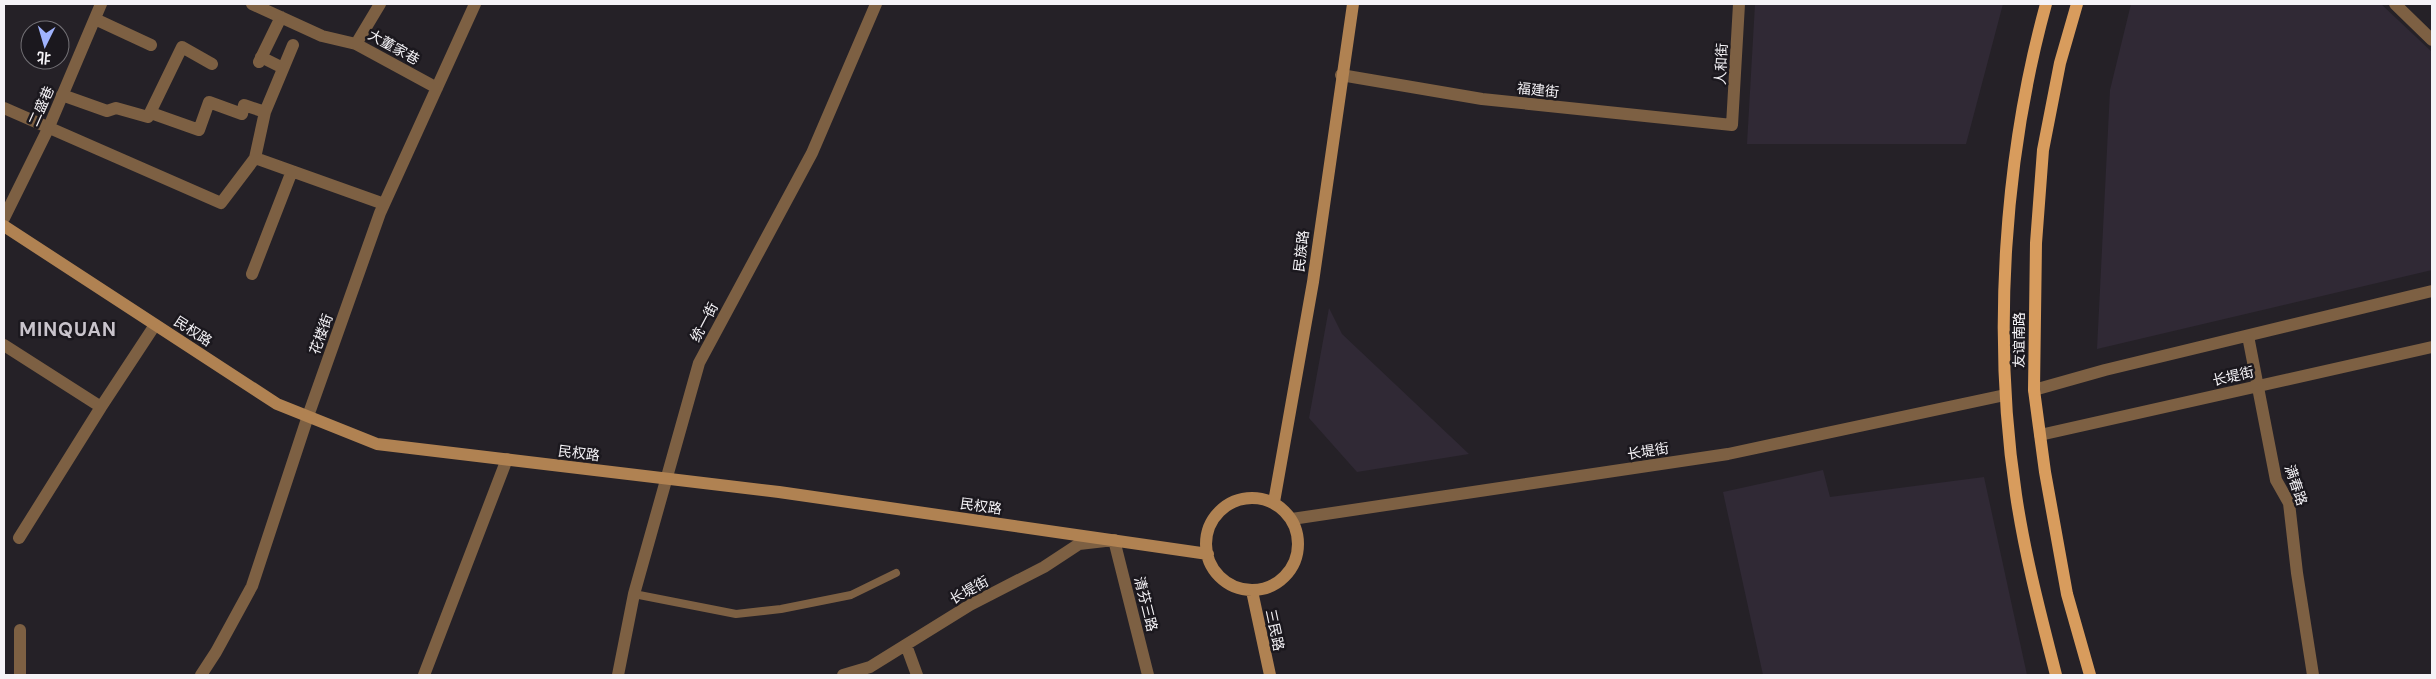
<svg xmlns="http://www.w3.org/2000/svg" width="2436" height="679" font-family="'DM Sans','Noto Sans SC',sans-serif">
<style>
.built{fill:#302935}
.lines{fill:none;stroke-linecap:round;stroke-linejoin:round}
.lane{stroke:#7d6043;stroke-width:8}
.street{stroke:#7d6043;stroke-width:12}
.secondary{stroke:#b08252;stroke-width:12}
.primary{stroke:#d89c5d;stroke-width:12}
.labels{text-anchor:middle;stroke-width:5;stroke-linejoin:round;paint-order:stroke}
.street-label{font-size:14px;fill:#f5f3f7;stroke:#1b181e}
.district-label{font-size:19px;font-weight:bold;letter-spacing:1px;fill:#c9c4cc;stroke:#1b181e}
</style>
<rect width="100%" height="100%" fill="#252127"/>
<path class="built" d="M1755,4h248l-37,140h-219z
M2131,4h250l51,48v218l-335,79 13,-259z
M1329,308l13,26 127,120 -112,18 -48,-54z
M1823,470l7,27 154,-20 43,198h-264l-40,-183z"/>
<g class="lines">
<path class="lane" d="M634,594l102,20 45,-5 70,-14 45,-22"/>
<path class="street" d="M252,4l70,32 34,8 81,44
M2395,4l37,36
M95,19l56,26
M356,44l24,-40
M261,57l22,11
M259,62l22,-45
M1341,75l141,24 250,26 7,-121
M62,95l45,16 9,-3 32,9 34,-70 30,17
M4,108l217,95 34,-45 129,46
M151,113l48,17 10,-28 33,12 2,-9 21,7 28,-67
M255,158l10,-46
M4,218l44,-89 53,-125
M252,274l40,-103
M2248,336l28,144 13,23 8,70 16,102
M4,345l97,62 54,-82
M2034,390l71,-20 327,-79
M2040,435l392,-88
M1292,519l436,-65 277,-59
M19,538l82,-131
M20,630v45
M906,645l11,30
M201,675l15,-23 36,-66 56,-170 72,-203 95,-209
M424,675l83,-216
M618,675l16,-81 65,-231 113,-210 64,-149
M843,675l27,-8 100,-62 74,-38 35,-23 35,-4 34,135"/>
<path class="secondary" d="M4,226l273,178 100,40 402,48 429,62
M1206 544a46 46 0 1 1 92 0a46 46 0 1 1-92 0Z
M1274,502l39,-220 40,-278
M1252,591l18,84"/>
<path class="primary" d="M2046,4c-42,153 -54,333 -30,491 9,61 25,121 40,180
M2077,4l-17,59 -17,87 -7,93 -2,147 11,82 22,122 23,81"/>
</g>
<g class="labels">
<g class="street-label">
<text transform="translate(394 47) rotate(29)" y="5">大董家巷</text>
<text transform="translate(1721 64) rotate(-87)" y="5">人和街</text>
<text transform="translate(1538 90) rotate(6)" y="5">福建街</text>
<text transform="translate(41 106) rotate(-66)" y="5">二盛巷</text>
<text transform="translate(1301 251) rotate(-83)" y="5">民族路</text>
<text transform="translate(704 322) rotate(-62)" y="5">统一街</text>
<text transform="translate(193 331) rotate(33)" y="5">民权路</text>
<text transform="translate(321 334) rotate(-70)" y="5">花楼街</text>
<text transform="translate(2019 340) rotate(-90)" y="5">友谊南路</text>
<text transform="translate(2233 376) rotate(-13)" y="5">长堤街</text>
<text transform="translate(1648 451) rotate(-9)" y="5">长堤街</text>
<text transform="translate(579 453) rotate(7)" y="5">民权路</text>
<text transform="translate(2296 485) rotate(71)" y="5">满春路</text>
<text transform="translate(981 506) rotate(8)" y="5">民权路</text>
<text transform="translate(969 590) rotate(-29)" y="5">长堤街</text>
<text transform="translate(1146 604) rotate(76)" y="5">清芬三路</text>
<text transform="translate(1275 630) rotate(78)" y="5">三民路</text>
</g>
<g class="district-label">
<text x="68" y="336">MINQUAN</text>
</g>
</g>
<rect width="2436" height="679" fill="none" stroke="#f5f3f7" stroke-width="10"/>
<g transform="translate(45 45) rotate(185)"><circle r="24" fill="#1b181e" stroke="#727075"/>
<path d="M0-4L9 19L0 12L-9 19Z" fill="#a0b3fd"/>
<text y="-8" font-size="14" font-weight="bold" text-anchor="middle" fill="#f5f3f7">北</text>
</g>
</svg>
